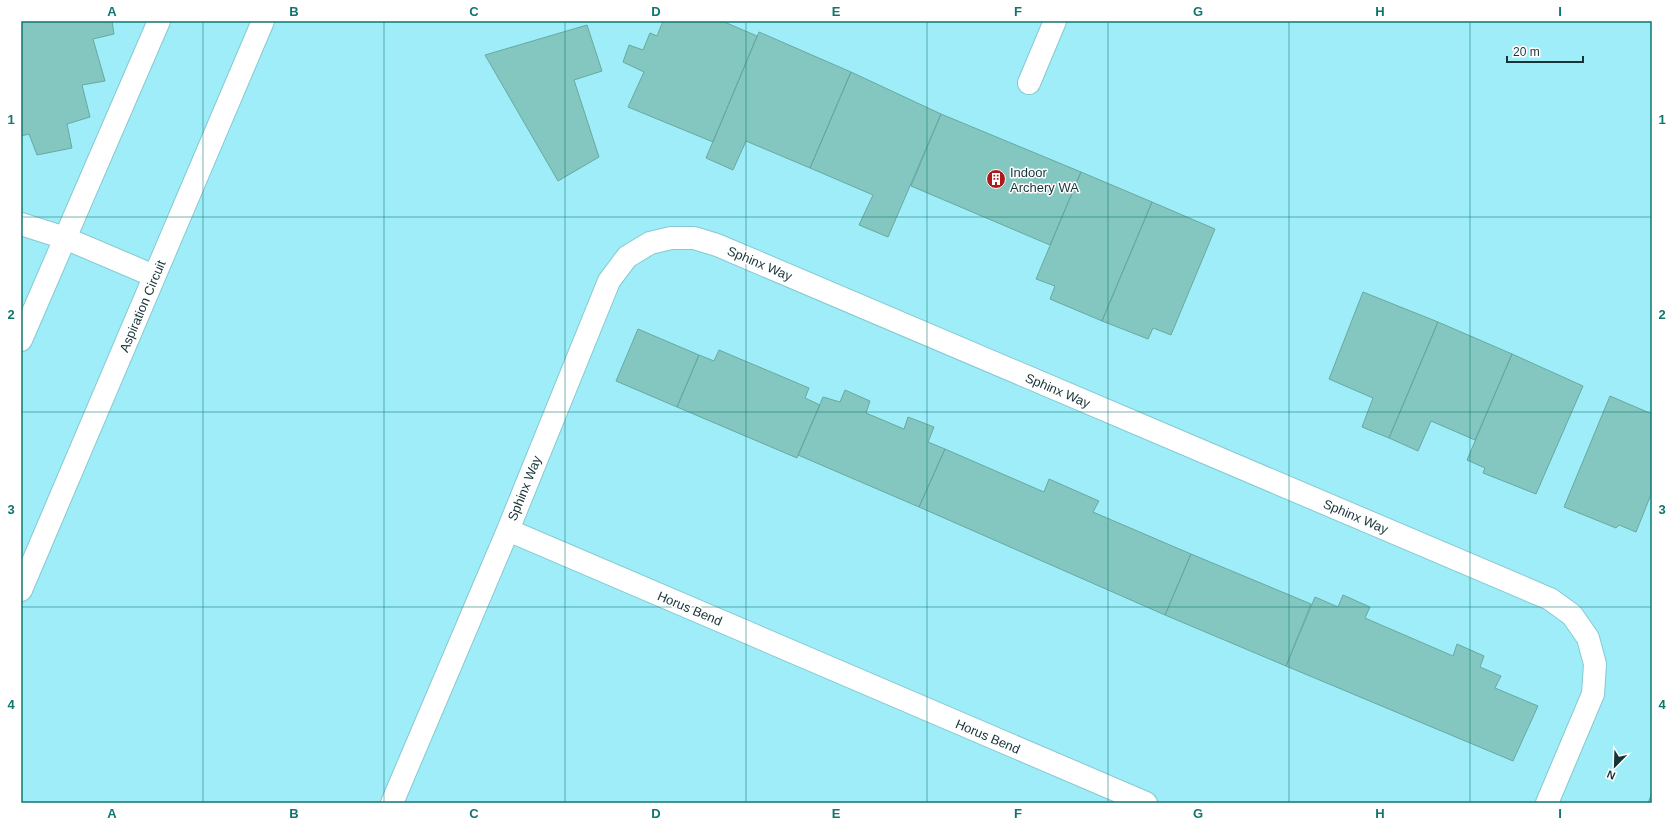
<svg xmlns="http://www.w3.org/2000/svg" width="1673" height="824" font-family="Helvetica,sans-serif">
<style>
.built{fill:#9eedf8}
.building{fill:#84c7c0;stroke:#67a9a2}
.lines{fill:none;stroke-linecap:round;stroke-linejoin:round}
.minor-casing{stroke:#86c9d2;stroke-width:24}
.minor{stroke:#fff;stroke-width:22}
.grid{fill:none;stroke:#0f766e;stroke-width:1;stroke-opacity:0.55}
.labels{text-anchor:middle;stroke-width:3;stroke-linejoin:round;paint-order:stroke}
.poi-label{font-size:13px;fill:#183438;stroke:#fff;text-anchor:start}
.street-label{font-size:13px;fill:#183438;stroke:#fff}
.neatline{fill:none;stroke:#0f766e;stroke-width:1.5}
.grid-label{font-size:13px;text-anchor:middle;font-weight:bold;fill:#0f766e}
</style>
<rect width="100%" height="100%" fill="#bff4fc"/>
<path class="built" d="M21,21h1631v782h-1631z"/>
<path class="building" d="M21,21h91l2,13 -21,5 12,42 -23,4 8,32 -23,7 5,24 -35,7 -8,-21 -8,2z
M663,21h59l35,15 -44,106 -85,-35 16,-35 -21,-10 6,-17 14,5 7,-17 7,3z
M587,25l15,46 -28,9 25,77 -41,24 -73,-126z
M759,32l92,40 -41,96 -64,-27 -13,29 -27,-12z
M851,72l90,42 -53,123 -29,-12 14,-30 -63,-27z
M941,114l140,58 -31,73 -139,-59z
M1081,172l71,30 -50,119 -52,-22 5,-13 -19,-7z
M1152,202l63,27 -44,106 -18,-7 -5,11 -46,-18z
M1363,292l75,30 -49,116 -27,-11 11,-29 -44,-19z
M1438,322l74,32 -37,86 -44,-19 -13,30 -29,-13z
M638,329l61,26 -22,52 -61,-26z
M719,350l90,38 -4,10 15,7 -23,53 -120,-51 22,-52 15,6z
M1512,354l71,32 -47,108 -53,-21 2,-5 -18,-8z
M845,390l25,11 -4,12 38,16 4,-12 26,10 -6,15 17,7 -26,58 -121,-52 25,-58 17,5z
M1610,396l42,18v78l-16,40 -17,-7 -3,3 -52,-21z
M945,449l99,43 5,-13 50,22 -6,11 98,42 -26,61 -246,-108z
M1191,554l120,50 -25,62 -121,-51z
M1343,595l27,12 -5,11 88,38 4,-12 27,12 -4,11 21,9 -6,12 43,18 -25,55 -227,-95 29,-69 23,10z
M1652,793v10h-4z"/>
<g class="lines">
<g class="minor-casing">
<path id="minor" d="M1029,83l26,-62
M21,224l44,14 89,38
M21,340l138,-319
M508,530l101,-249 18,-24 23,-14 21,-5h23l23,7 833,354 22,16 16,23 7,26 -2,30 -46,109
M21,590l242,-569
M392,803l116,-273 638,273"/>
</g>
<use href="#minor" class="minor"/>
</g>
<path class="grid" d="M203,21v782M384,21v782M565,21v782M746,21v782M927,21v782M1108,21v782M1289,21v782M1470,21v782M21,217h1631M21,412h1631M21,607h1631"/>
<defs>
<g id="building-disc" transform="scale(1)"><circle r="9.5" fill="#ac1a1b" stroke="#fff"/><path d="M-4-6H4V6H1V3H-1V6H-4ZM-2.5-4.3h1.7v1.8h-1.7ZM.8-4.3h1.7v1.8H.8ZM-2.5-1h1.7V.8h-1.7ZM.8-1h1.7V.8H.8Z" fill="#fff"/></g>
</defs>
<g fill-rule="evenodd">
<use href="#building-disc" x="996" y="179"/>
</g>
<g class="labels">
<g class="poi-label">
<text x="1010" y="177">Indoor<tspan x="1010" dy="15">Archery WA</tspan></text>
</g>
<g class="street-label">
<text transform="translate(760 263) rotate(23)" y="5">Sphinx Way</text>
<text transform="translate(142 306) rotate(-67)" y="5">Aspiration Circuit</text>
<text transform="translate(1058 390) rotate(23)" y="5">Sphinx Way</text>
<text transform="translate(524 488) rotate(-68)" y="5">Sphinx Way</text>
<text transform="translate(1356 516) rotate(23)" y="5">Sphinx Way</text>
<text transform="translate(690 608) rotate(23)" y="5">Horus Bend</text>
<text transform="translate(988 736) rotate(23)" y="5">Horus Bend</text>
</g>
</g>
<rect width="1673" height="824" fill="none" stroke="#ffffff" stroke-width="44"/>
<g transform="translate(1615 766) rotate(203)" stroke="#ffffff" stroke-width="3" paint-order="stroke">
<path d="M0-3L7 15L0 10L-7 15Z" fill="#183438"/>
<text y="-6" font-size="11" font-weight="bold" text-anchor="middle" fill="#183438">N</text>
</g>
<path d="M1507 56v6h76v-6" fill="none" stroke="#183438" stroke-width="2"/>
<text x="1513" y="56" font-size="12" fill="#183438" stroke="#ffffff" stroke-width="3" paint-order="stroke">20 m</text>
<rect x="22" y="22" width="1629" height="780" class="neatline"/>
<g class="grid-label">
<text x="112" y="16">A</text>
<text x="294" y="16">B</text>
<text x="474" y="16">C</text>
<text x="656" y="16">D</text>
<text x="836" y="16">E</text>
<text x="1018" y="16">F</text>
<text x="1198" y="16">G</text>
<text x="1380" y="16">H</text>
<text x="1560" y="16">I</text>
<text x="11" y="124">1</text>
<text x="1662" y="124">1</text>
<text x="11" y="319">2</text>
<text x="1662" y="319">2</text>
<text x="11" y="514">3</text>
<text x="1662" y="514">3</text>
<text x="11" y="709">4</text>
<text x="1662" y="709">4</text>
<text x="112" y="818">A</text>
<text x="294" y="818">B</text>
<text x="474" y="818">C</text>
<text x="656" y="818">D</text>
<text x="836" y="818">E</text>
<text x="1018" y="818">F</text>
<text x="1198" y="818">G</text>
<text x="1380" y="818">H</text>
<text x="1560" y="818">I</text>
</g>
</svg>
